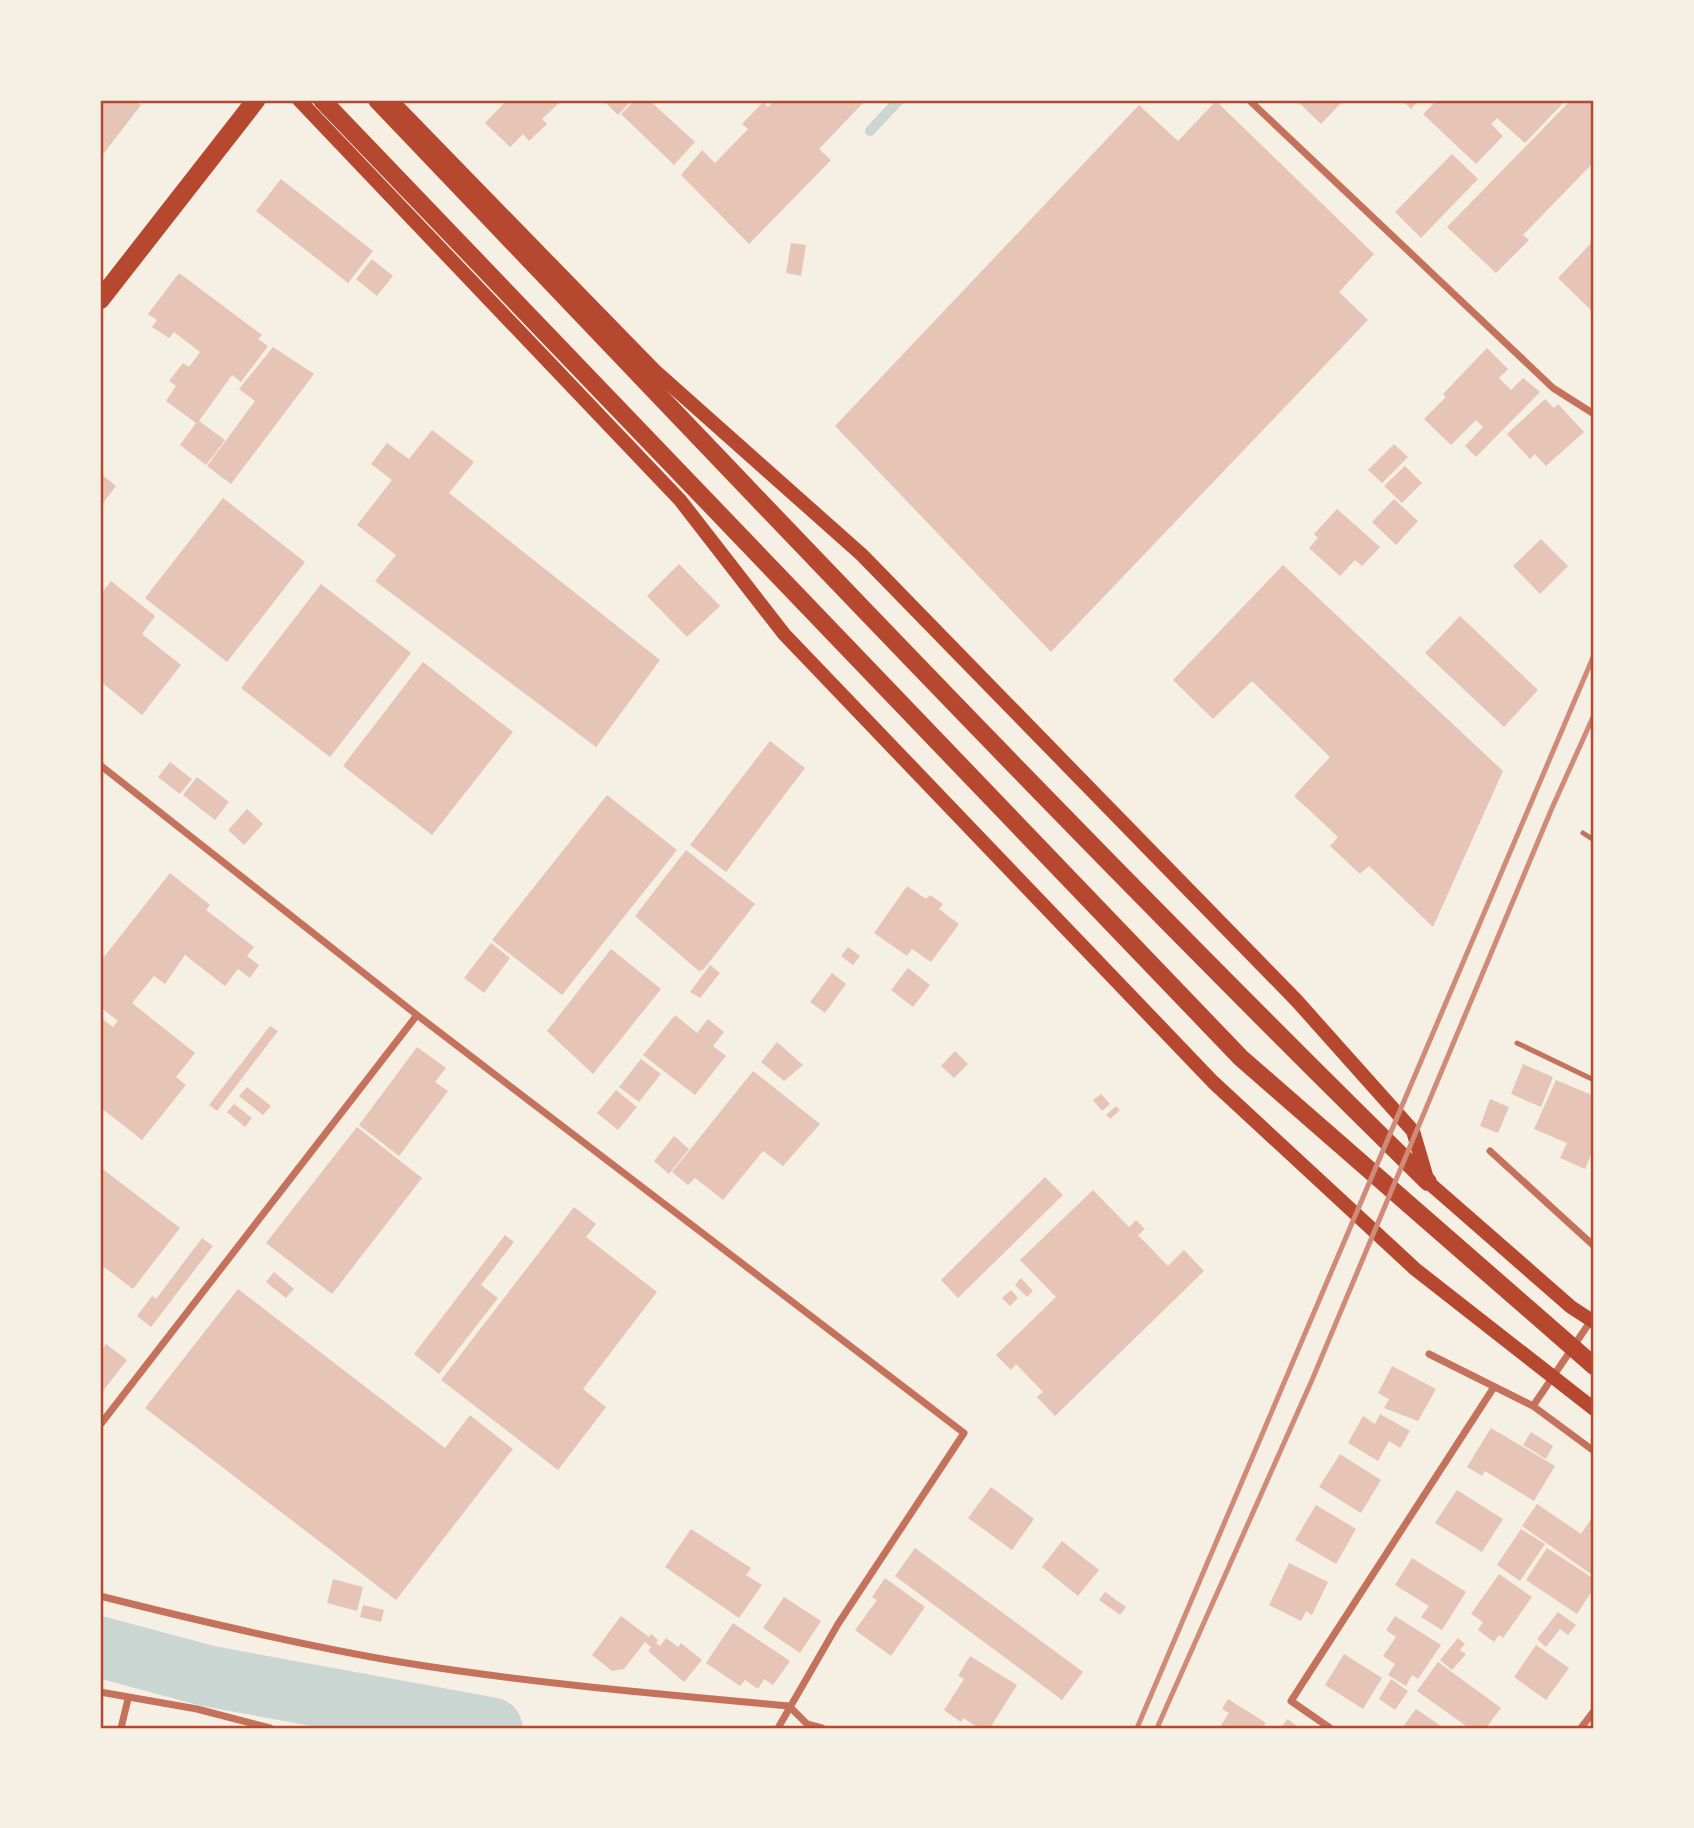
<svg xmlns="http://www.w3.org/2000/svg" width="1694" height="1828" font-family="'Space Grotesk',sans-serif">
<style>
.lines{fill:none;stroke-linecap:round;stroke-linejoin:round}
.stream{stroke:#c9d6d2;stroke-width:10}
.river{stroke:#c9d6d2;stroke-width:61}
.building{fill:#e6c5b7}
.service{stroke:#c5725c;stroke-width:5}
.minor{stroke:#c5725c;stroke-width:7}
.secondary{stroke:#b5482f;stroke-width:14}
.primary{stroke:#b5482f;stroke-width:18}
.trunk{stroke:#b5482f;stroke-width:19}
.rail{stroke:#cf8b77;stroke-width:5}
.neatline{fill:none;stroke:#b5482f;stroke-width:2.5}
</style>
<rect width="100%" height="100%" fill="#f6efe4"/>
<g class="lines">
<path class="stream" d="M870,131l29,-31"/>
<path class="river" d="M100,1647l108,29 284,52"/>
</g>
<path class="building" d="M100,100h35l6,5 -41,53z
M507,100h49l3,3 -17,16 5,5 -18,17 -6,-7 -13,13 -25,-24z
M603,100h29l-14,15z
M635,100h14l46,42 -21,23 -53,-51z
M775,100h91l-47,49 12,11 -82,84 -68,-69 21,-25 13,13 33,-34 -6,-5 21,-22 5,5z
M1296,100h48l-23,24z
M1402,100h17l-8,9z
M1437,100h129l-41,43 -28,-25 -6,6 12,12 -27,28 -53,-50z
M1571,100h23v62l-71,73 6,5 -33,33 -49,-46z
M1216,101l158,153 -35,38 29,28 -317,332 -216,-226 304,-321 39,36z
M1452,154l26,25 -57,59 -26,-26z
M281,179l92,72 -25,32 -92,-72z
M1594,240v73l-36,-35z
M791,243l15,2 -5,31 -15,-3z
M372,259l21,17 -16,20 -21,-17z
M179,273l83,62 -4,4 10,7 -27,36 -9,-7 -33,46 26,19 -19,25 -26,-20 16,-22 -30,-22 10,-15 -7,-5 14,-18 6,4 11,-15 -26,-20 -5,6 -17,-11 5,-7 -9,-6z
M273,347l41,27 -83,110 -24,-18 48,-65 -16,-12z
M1487,348l21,21 -9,9 12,12 12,-12 17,14 -64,65 -11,-11 18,-19 -7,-7 -25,25 -27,-26 22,-22 -3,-3z
M1545,399l9,9 4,-4 26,28 -38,34 -11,-12 -5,5 -23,-25z
M432,430l42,32 -25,31 211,167 -64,87 -221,-166 21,-26 -39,-30 35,-45 -21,-16 16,-21 22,16z
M1394,444l14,13 -26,26 -14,-13z
M1405,466l17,17 -20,20 -18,-17z
M100,473l16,13 -16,21z
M223,498l82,64 -78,100 -82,-64z
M1394,499l24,22 -22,24 -24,-23z
M1337,509l43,38 -18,19 -7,-6 -15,16 -31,-28 9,-10 -4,-4z
M1541,539l27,27 -28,28 -27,-28z
M679,564l41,42 -33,31 -40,-41z
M1283,565l220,206 -70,156 -64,-61 -9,8 -30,-28 8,-9 -44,-41 36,-39 -78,-76 -39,38 -40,-39z
M111,581l44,35 -13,18 39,31 -39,50 -42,-34v-86z
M321,584l90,69 -81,104 -89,-69z
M1460,616l78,74 -34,37 -79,-74z
M423,662l90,70 -81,103 -89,-69z
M770,741l35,27 -79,104 -36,-27z
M170,762l22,17 -12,15 -22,-17z
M197,777l32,25 -14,18 -32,-25z
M607,795l70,55 -115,145 -70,-55z
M247,809l16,15 -19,21 -16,-15z
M686,850l69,54 -52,66 -4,1 -64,-55z
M170,873l40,32 -4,5 48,37 -7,9 12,9 -9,13 -12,-9 -13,17 -40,-31 -20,29 -11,-8 -22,27 63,50 -19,24 10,8 -44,55 -42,-33v-90l13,10 5,-6 -18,-14v-45z
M907,886l19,13 4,-4 13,9 -4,5 20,15 -28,38 -19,-13 -5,7 -33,-23z
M491,943l19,15 -26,35 -20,-15z
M848,947l12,9 -7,9 -12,-9z
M611,949l50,40 -68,85 -46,-43z
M710,965l10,8 -20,25 -10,-6z
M908,968l22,17 -17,22 -22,-17z
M832,973l14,11 -21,29 -15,-11z
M675,1015l22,18 11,-14 16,13 -11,14 13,10 -31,39 -52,-40z
M270,1026l8,5 -61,80 -8,-6z
M777,1042l26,23 -19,16 -23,-19z
M417,1047l29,21 -11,14 13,9 -49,65 -40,-31z
M955,1051l13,13 -14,14 -13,-12z
M641,1059l20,15 -22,28 -20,-15z
M1523,1064l30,13 -12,30 -30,-13z
M753,1071l67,53 -37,42 -20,-15 -40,49 -28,-22 -7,7 -16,-13z
M1556,1080l38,16v51l-9,22 -25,-11 7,-15 -33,-14z
M247,1087l24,19 -8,9 -24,-19z
M616,1090l21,17 -19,23 -21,-17z
M1101,1094l9,10 -8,7 -9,-11z
M1490,1099l19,8 -11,26 -18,-7z
M234,1104l18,14 -7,9 -18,-15z
M1116,1106l4,4 -10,9 -4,-4z
M357,1127l65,51 -90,116 -66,-51z
M674,1136l15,13 -20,25 -15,-13z
M100,1167l80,61 -47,61 -33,-25z
M1045,1177l18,18 -105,103 -17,-18z
M1093,1190l36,37 7,-7 9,9 -7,6 30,31 16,-16 20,21 -149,145 -18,-19 6,-5 -27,-28 -5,6 -15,-15 60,-58 -36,-37z
M574,1207l22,17 -10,13 71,55 -74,97 23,18 -48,63 -117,-90z
M505,1235l9,7 -33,43 17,13 -59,76 -25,-20z
M202,1238l11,8 -62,81 -14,-11 15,-20 4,3z
M274,1272l20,17 -8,9 -20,-16z
M1021,1278l12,13 -6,6 -12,-12z
M238,1289l207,159 25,-33 43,34 -117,151 -251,-192z
M1011,1290l7,8 -8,8 -8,-8z
M106,1344l21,16 -27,35v-42z
M1392,1366l44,23 -18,32 -34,-13 5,-9 -11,-6z
M1380,1414l30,17 -10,17 -11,-7 -11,20 -30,-18 15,-27 12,8z
M1491,1428l64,38 -21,35 -49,-30 -3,5 -15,-9z
M1531,1432l22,14 -7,13 -23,-14z
M1340,1454l41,26 -20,33 -42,-26z
M991,1487l43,32 -22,31 -44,-32z
M1457,1490l46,29 -21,33 -47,-29z
M1537,1504l44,30 10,-15 3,3v54l-72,-50z
M1316,1505l40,24 -20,35 -41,-24z
M691,1529l60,39 -5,7 16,10 -23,33 -74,-51z
M1521,1529l24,15 -25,37 -23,-16z
M1062,1541l37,29 -21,26 -36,-29z
M915,1548l168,124 -21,28 -167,-124z
M1547,1548l47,31v9l-17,26 -51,-34z
M1412,1558l54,34 -24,38 -21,-13 8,-11 -34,-21z
M1289,1563l39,19 -16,33 -6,-4 -5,10 -32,-16z
M1499,1574l33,23 -29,41 -4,-3 -5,7 -16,-12 5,-8 -12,-8z
M885,1578l40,29 -34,49 -36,-26 22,-30 -5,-3z
M333,1579l30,8 -6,24 -30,-8z
M1105,1592l21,15 -6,8 -21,-15z
M784,1597l37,24 -21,32 -37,-25z
M363,1605l21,5 -3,12 -21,-5z
M1558,1612l18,13 -8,10 -8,-6 -14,18 -9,-8z
M621,1616l28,21 2,-3 7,6 -2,3 4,3 6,-8 12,9 3,-4 21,17 -18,22 -36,-31 3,-4 -6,-5 -21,27 -12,2 -20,-16z
M1395,1616l46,29 -23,34 -6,-4 -6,11 -18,-11 7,-11 -12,-8 13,-19 -10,-7z
M733,1623l57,38 -17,24 -9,-6 -6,10 -13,-9 -5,6 -34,-23z
M1458,1638l7,6 -5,6 6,4 -14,16 -12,-10z
M1536,1645l33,23 -23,32 -32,-23z
M1344,1654l38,24 -19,31 -38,-24z
M970,1656l47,29 -27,43h-11l-16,-10 -2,4 -17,-12 20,-31 -6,-3z
M1438,1662l63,46 -15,20h-17l-52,-37z
M1391,1679l17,12 -13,19 -16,-11z
M1228,1699l38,24 -4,5h-43l10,-15 -7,-4z
M1416,1709l28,19h-42z
M1287,1719l13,9h-19z"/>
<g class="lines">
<path class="service" d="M1583,833l11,7
M1517,1043l77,37"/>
<path class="minor" d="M1249,100l304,288 41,26
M100,765l317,250 547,418 -126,191 -60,104
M1490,1151l104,95
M1429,1354l104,52 61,45
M1533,1406l59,-87
M100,1425l317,-410
M100,1596c99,25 199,49 300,66 129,21 259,32 389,44l18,18 15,4
M100,1692l97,17 73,19
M121,1728l7,-29
M1330,1728l-39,-27 203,-314
M1581,1728l13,-17"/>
<path class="secondary" d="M299,100l381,400 104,134 429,448 202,187 179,140
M391,100l263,270 208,185 435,446 116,130 15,51 143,125 23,15"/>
<path class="primary" d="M322,100l919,958 353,308
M377,100c347,363 692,730 1051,1082"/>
<path class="trunk" d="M100,300l156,-200"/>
<path class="rail" d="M1137,1728l457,-1073
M1157,1728l155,-348 240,-572 42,-93"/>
</g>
<rect width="1694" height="1828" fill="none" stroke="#f6efe4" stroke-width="203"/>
<rect x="102" y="102" width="1490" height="1625" class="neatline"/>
</svg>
